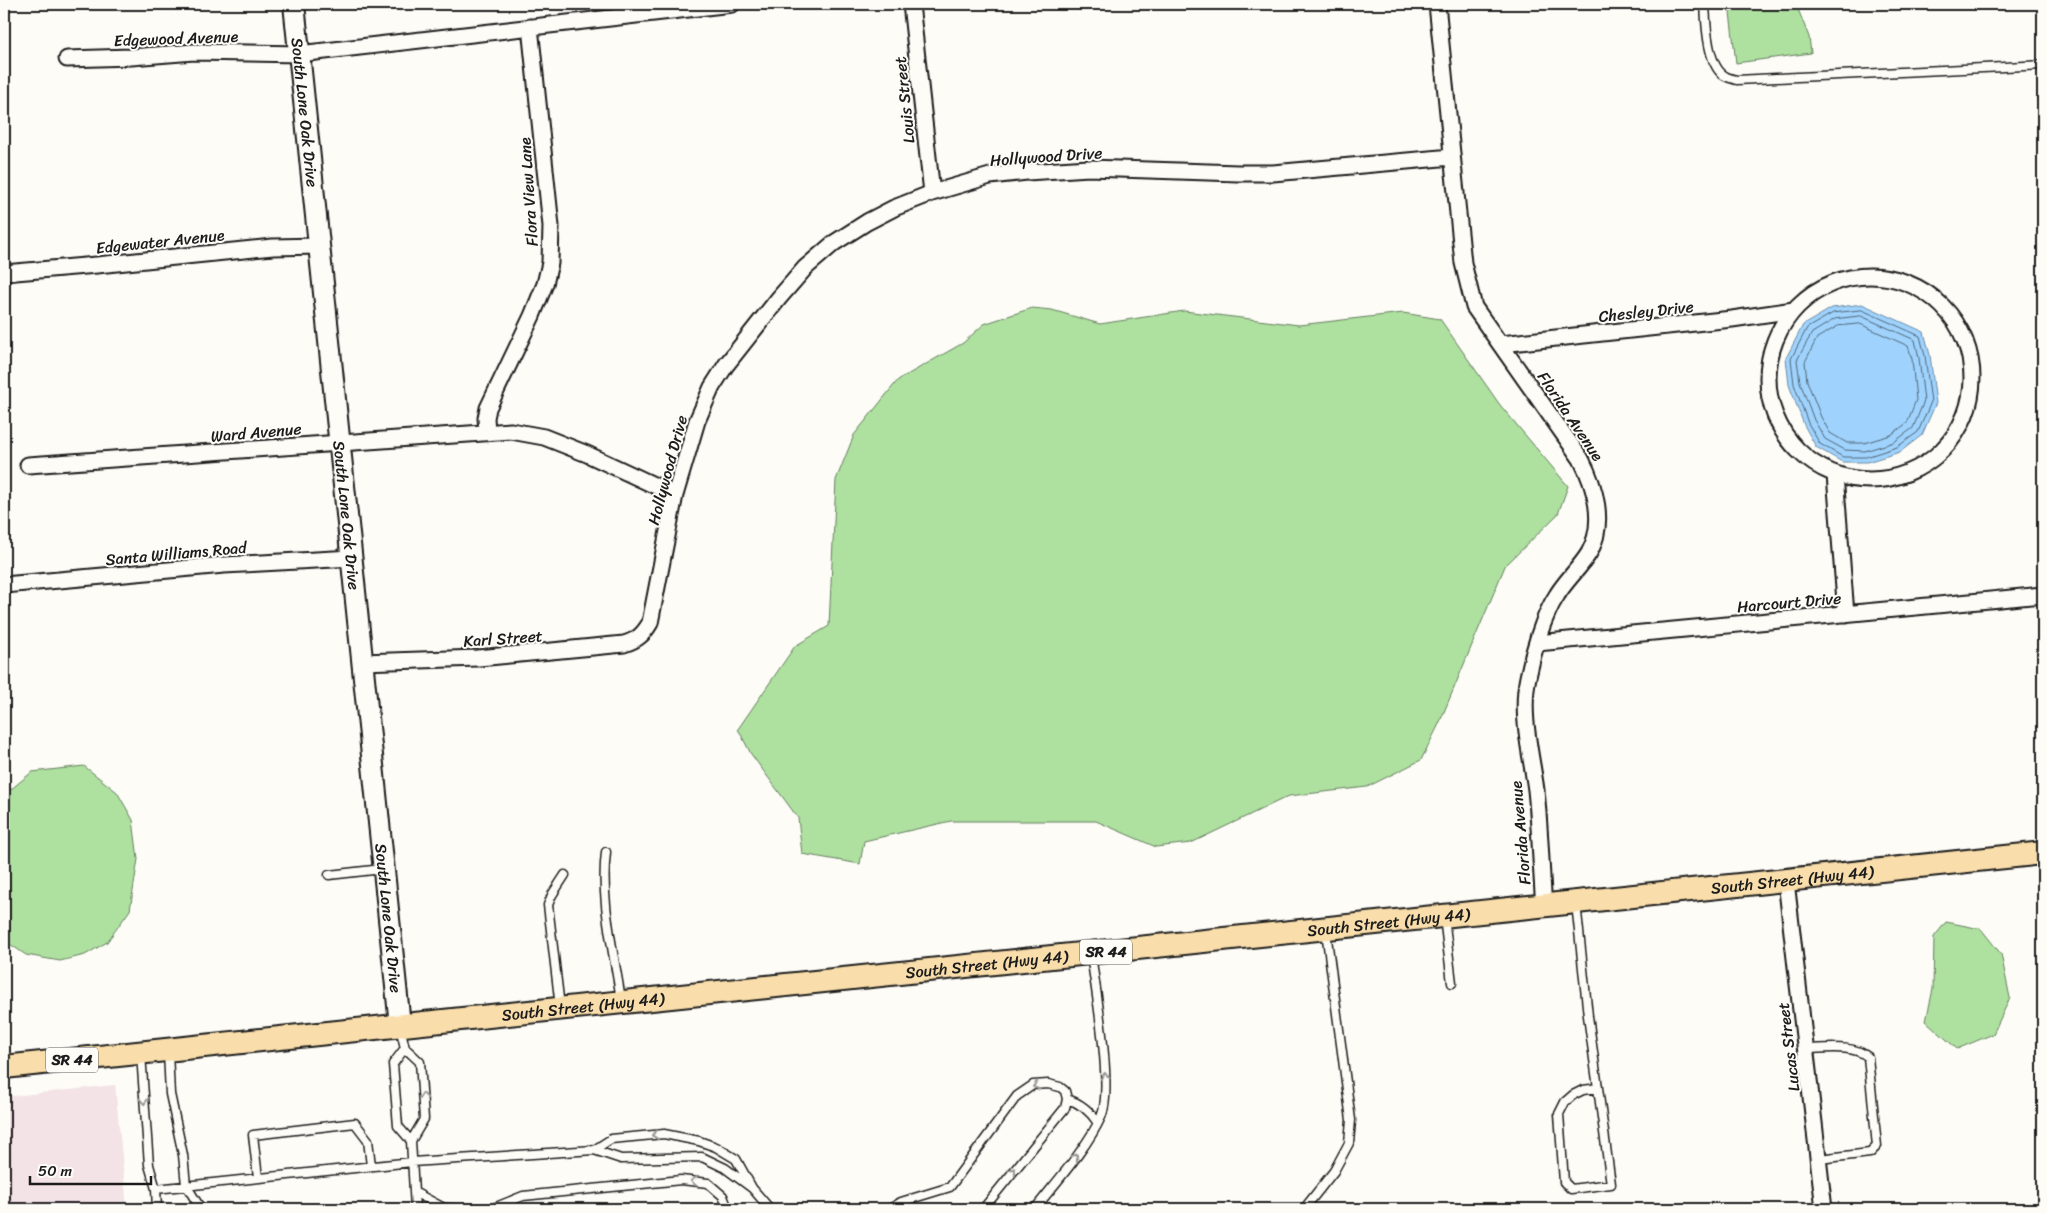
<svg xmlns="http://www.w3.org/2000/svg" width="2047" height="1213" font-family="Sriracha,sans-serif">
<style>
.built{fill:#f3e2e6}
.green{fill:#aee0a0;stroke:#657e5e}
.water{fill:#9fd3fd;stroke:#6b8aa3}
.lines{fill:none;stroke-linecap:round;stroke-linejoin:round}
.shore{stroke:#506576;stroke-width:1}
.lane-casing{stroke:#1c1c1c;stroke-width:11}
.street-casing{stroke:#1c1c1c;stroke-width:19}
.secondary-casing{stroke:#1c1c1c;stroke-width:24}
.primary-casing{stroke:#1c1c1c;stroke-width:26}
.lane{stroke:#fdfcf7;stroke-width:8}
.street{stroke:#fdfcf7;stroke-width:15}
.secondary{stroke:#fdfcf7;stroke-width:20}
.primary{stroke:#f9deab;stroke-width:22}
.oneway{stroke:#989794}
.labels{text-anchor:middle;stroke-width:4;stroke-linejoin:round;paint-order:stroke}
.shield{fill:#fdfcf7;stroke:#605f5e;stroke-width:1}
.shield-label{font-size:15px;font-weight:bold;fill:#1c1c1c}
.street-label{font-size:16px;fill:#1c1c1c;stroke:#fdfcf7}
</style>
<rect width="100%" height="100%" fill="#fdfcf7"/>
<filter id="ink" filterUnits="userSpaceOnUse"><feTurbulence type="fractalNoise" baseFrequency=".02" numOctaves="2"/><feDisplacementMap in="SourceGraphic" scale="10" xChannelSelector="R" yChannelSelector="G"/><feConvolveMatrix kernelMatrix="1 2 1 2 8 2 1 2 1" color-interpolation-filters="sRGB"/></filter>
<g filter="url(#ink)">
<path class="built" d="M115,1085l12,124h-123v-112z"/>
<path class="green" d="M1729,4h67l13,33 2,16 -75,10z
M1032,308l20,2 48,14 84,-13 115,14 104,-12 37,6 60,86 68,81 -10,28 -53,52 -66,158 -18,36 -54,27 -78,9 -98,47 -35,4 -60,-26h-145l-87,20 -4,23 -58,-10 -4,-36 -47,-64 -13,-25 57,-83 34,-20 7,-146 18,-45 44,-55 65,-37 21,-19z
M84,766l33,26 16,28 5,39 -8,51 -23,32 -22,13 -25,6 -34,-6 -22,-15v-145l28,-23z
M1946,922l35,7 20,25 9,44 -17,36 -36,15 -31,-28 7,-32 1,-52z"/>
<path class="water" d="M1862,304l62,28 6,23 6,48 -14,32 -22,17 -33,10h-25l-26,-15 -12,-22 -15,-40 -3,-27 17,-33 29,-17z"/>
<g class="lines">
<path class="shore" d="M1862,310l58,26 5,20 6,46 -13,30 -21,15 -31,10h-23l-23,-13 -12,-21 -14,-39 -3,-25 16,-31 26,-15z
M1861,316l54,24 4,18 5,43 -11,27 -19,14 -29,9 -20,-1 -20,-11 -11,-19 -14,-38 -3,-22 15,-27 23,-14z
M1860,324l48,22 4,13 4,41 -9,23 -16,12 -27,8h-17l-17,-10 -9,-16 -14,-36 -2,-19 12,-24 21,-12z"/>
<g class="lane-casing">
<path id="lane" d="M1705,4c1,18 2,62 20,72 3,2 8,3 12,4l306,-15
M606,852c-6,50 8,99 15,148
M329,875l53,-6
M1576,903l12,113 10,72 -15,2 -10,5 -8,7 -6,12 5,68 7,7 40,-5 -13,-96
M1444,917l8,66
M560,1007l-12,-102 4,-10 13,-20
M400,1027l5,21 15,14 4,57 -13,22
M405,1048l-12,16 5,62 13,15 4,68
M1806,1049c19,0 47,-5 62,8l9,89 -7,7 -51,6
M168,1052l2,42 13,61 3,30 15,24
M141,1054l8,111 7,24 1,20
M1067,1099c14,4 23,12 31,24
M594,1150l17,-11 53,-5 35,7 17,6 20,12 16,29 18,21
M258,1178l-5,-43 102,-12 13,17 3,26
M156,1189l256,-27 182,-12 27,9 81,-2 23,11 27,20
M414,1192l30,16 12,1
M491,1209l32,-13 158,-16 27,3 15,13 5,13
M890,1209l11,-7 49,-15 67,-91 16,-11 15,-1 12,3 5,4 2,8 -2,9 -82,101
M1035,1209c21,-27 52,-61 66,-92 13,-27 -6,-130 -10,-163
M1304,1209l30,-38 15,-28 2,-23 -25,-189"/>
</g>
<g class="street-casing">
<path id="street" d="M911,4l21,189
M1437,4l26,259 11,44 107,152c14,27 25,64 8,94 -9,15 -23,27 -32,42 -14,21 -24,57 -29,82 -8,37 3,76 8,113 4,38 5,78 8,117
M67,59l64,-2 63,-5 105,2 433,-50
M4,273l93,-8 176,-18 46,-1
M1768 378a102 102 0 1 1 204 0a102 102 0 1 1-204 0Z
M1501,344l231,-25 62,-9
M487,431l-1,-13 2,-10 44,-92 13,-32 5,-21 1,-37 -21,-199
M28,465l483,-34 33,6 43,17 88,41
M1835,475l11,139
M4,585l220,-20 128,-7
M1537,643l506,-48
M362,662l116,-4 146,-14c13,-4 19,-9 26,-21l25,-128 22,-74 15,-34 14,-22 53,-67 26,-30 29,-25 33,-21 27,-14 38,-15 58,-17 37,-4 62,-4 149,5h35l179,-16
M1786,881l38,328"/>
</g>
<g class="secondary-casing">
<g id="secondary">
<path id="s1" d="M294,4l106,1021"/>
</g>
</g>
<g class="primary-casing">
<g id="primary">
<path id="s2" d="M4,1067l2039,-214"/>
</g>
</g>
<use href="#lane" class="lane"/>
<use href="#street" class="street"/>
<use href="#secondary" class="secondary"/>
<use href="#primary" class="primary"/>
</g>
<defs><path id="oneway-chevron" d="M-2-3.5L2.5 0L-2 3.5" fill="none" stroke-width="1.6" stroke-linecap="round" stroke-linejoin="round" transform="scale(1.25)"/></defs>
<g class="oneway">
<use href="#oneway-chevron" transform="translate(1105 1076) rotate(-94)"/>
<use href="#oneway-chevron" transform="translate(1036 1086) rotate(164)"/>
<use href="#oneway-chevron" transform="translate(423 1096) rotate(-95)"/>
<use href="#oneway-chevron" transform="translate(144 1101) rotate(86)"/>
<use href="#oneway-chevron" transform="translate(655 1135) rotate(174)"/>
<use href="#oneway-chevron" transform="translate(1075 1157) rotate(-53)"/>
<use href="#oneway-chevron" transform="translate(1013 1171) rotate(-51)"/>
<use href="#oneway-chevron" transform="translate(694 1181) rotate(-174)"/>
</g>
</g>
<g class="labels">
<g class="shield">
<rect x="1080" y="939.5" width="52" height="25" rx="4"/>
<rect x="46" y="1047.5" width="52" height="25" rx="4"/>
</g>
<g class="shield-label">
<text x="1106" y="957">SR 44</text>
<text x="72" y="1065">SR 44</text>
</g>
<g class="street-label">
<text transform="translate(176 38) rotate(-2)" y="6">Edgewood Avenue</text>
<text transform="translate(904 100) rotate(-96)" y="6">Louis Street</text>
<text dy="6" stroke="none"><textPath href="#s1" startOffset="109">South Lone Oak Drive</textPath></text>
<text transform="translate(1046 156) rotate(-4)" y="6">Hollywood Drive</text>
<text transform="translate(528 192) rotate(-94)" y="6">Flora View Lane</text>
<text transform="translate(160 241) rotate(-6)" y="6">Edgewater Avenue</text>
<text transform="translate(1646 311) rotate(-6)" y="6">Chesley Drive</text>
<text transform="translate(1571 416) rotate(56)" y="6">Florida Avenue</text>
<text transform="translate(256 432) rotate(-5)" y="6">Ward Avenue</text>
<text transform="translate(667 470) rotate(-75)" y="6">Hollywood Drive</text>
<text dy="6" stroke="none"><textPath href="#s1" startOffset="514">South Lone Oak Drive</textPath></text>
<text transform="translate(176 553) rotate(-5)" y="6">Santa Williams Road</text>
<text transform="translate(1789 602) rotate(-5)" y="6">Harcourt Drive</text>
<text transform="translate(503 638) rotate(-4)" y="6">Karl Street</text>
<text transform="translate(1520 833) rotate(-95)" y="6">Florida Avenue</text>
<text dy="6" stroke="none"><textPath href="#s2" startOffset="1798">South Street (Hwy 44)</textPath></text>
<text dy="6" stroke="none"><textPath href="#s1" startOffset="919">South Lone Oak Drive</textPath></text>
<text dy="6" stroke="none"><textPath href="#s2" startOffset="1392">South Street (Hwy 44)</textPath></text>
<text dy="6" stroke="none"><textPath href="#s2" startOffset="988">South Street (Hwy 44)</textPath></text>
<text dy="6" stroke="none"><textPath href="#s2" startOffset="582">South Street (Hwy 44)</textPath></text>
<text transform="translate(1788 1047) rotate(-97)" y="6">Lucas Street</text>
</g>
</g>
<rect width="2047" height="1213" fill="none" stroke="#fdfcf7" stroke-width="20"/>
<rect x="10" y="10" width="2027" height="1193" fill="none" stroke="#1c1c1c" stroke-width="2" filter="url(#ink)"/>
<path d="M30 1176v8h121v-8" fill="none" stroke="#1c1c1c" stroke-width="2.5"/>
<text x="38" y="1176" font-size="15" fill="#1c1c1c" stroke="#fdfcf7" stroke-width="4" paint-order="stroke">50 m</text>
</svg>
